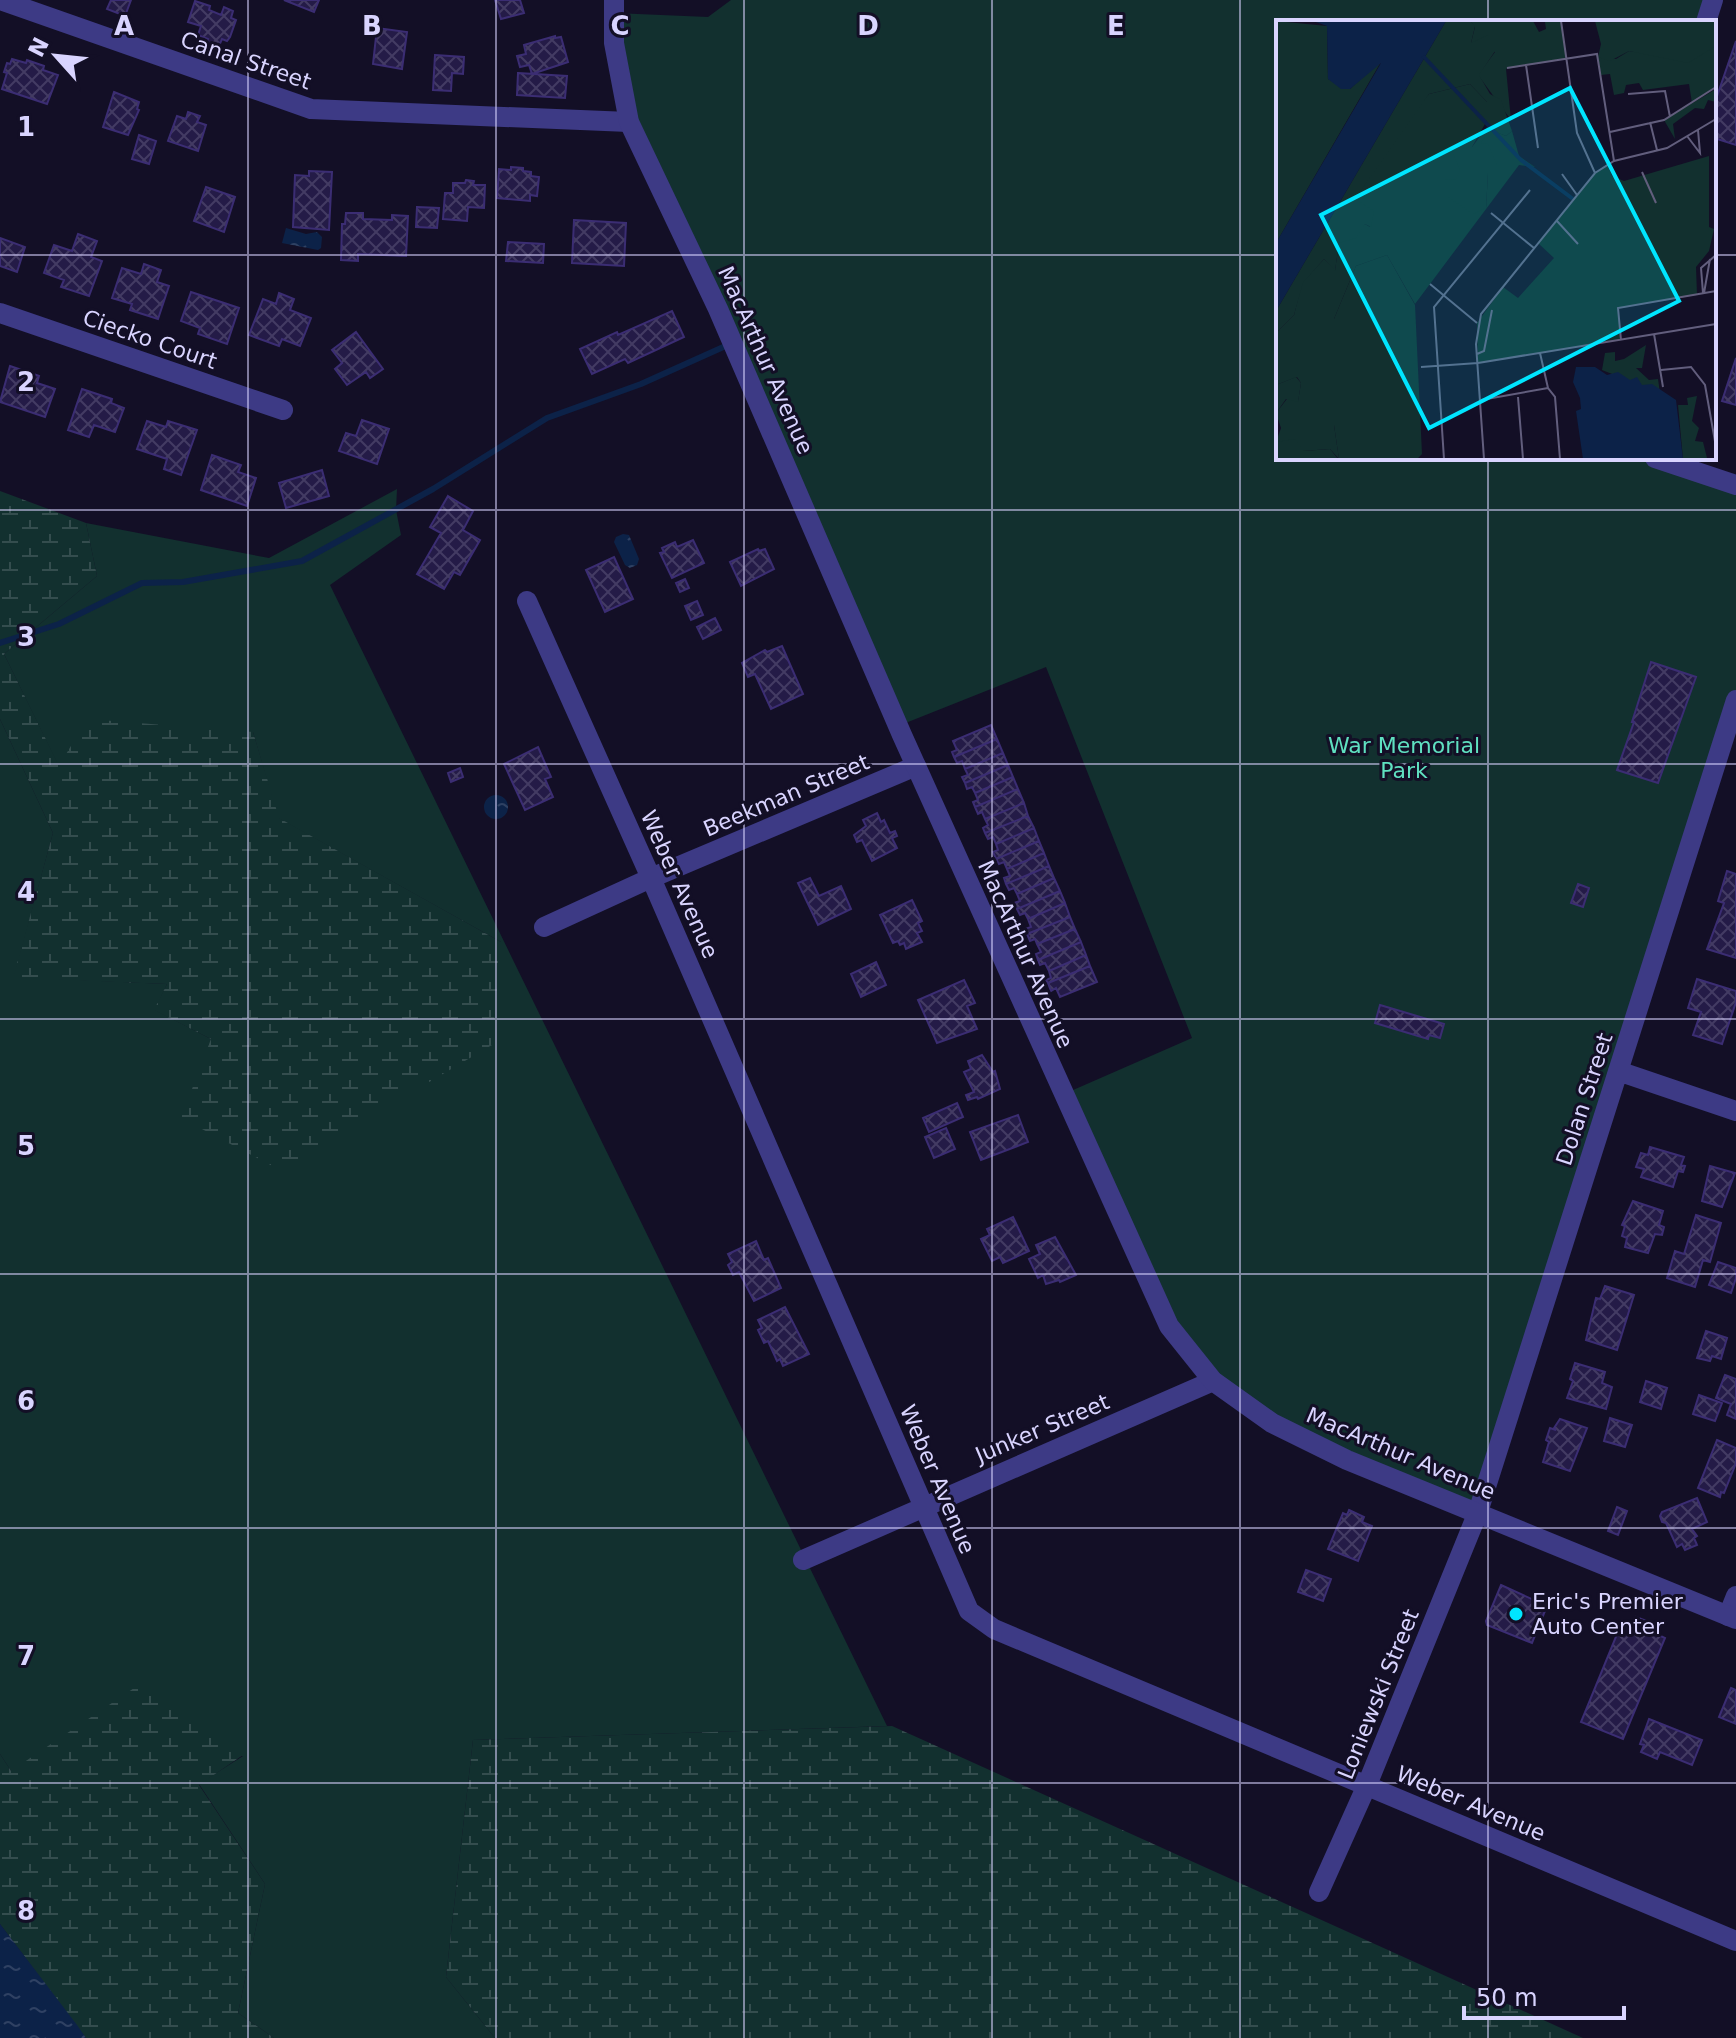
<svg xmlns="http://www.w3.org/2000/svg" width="1736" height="2038" font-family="'DejaVu Sans',sans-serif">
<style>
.green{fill:#12302f}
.wetland{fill:url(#wetland-marsh)}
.water{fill:url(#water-ripples)}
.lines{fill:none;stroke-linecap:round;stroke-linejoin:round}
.stream{stroke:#0c2248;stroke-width:6}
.building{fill:url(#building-cross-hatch);stroke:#3b2d73;stroke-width:2}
.minor{stroke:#3d3a85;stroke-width:20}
.tertiary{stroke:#3d3a85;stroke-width:20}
.grid{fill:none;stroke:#d9d4ff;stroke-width:2;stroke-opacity:0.55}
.poi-dot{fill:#00e5ff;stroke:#130f26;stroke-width:3}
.labels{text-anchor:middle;stroke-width:6;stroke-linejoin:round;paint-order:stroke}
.street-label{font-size:22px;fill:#d9d4ff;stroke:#130f26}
.park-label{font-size:22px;fill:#5fe0c0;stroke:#130f26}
.poi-label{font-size:22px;fill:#d9d4ff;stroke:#130f26;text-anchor:start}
.inset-river{fill:none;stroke:#0c2248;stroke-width:4}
.inset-road{fill:none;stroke:#625e7d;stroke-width:2}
.view{fill:#00e5ff;fill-opacity:0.15;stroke:#00e5ff;stroke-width:4}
.inset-edge{fill:none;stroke:#d9d4ff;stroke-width:4}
.grid-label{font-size:26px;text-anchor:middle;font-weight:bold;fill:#d9d4ff;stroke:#130f26;stroke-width:6;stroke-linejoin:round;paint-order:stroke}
</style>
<defs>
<pattern id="wetland-marsh" width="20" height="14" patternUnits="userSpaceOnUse" patternTransform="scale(2)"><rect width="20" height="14" fill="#12302f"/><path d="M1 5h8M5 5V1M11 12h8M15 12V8" fill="none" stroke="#344d4e"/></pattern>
<pattern id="water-ripples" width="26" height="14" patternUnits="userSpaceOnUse" patternTransform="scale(2)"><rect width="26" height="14" fill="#0c2248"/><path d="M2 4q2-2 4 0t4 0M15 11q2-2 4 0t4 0" fill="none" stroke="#2f4163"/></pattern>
<pattern id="building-cross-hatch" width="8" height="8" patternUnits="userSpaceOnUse" patternTransform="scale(2)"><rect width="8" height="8" fill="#241b47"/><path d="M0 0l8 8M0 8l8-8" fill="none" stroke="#433b63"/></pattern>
</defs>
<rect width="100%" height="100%" fill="#130f26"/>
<path class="green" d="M731,0h982l-7,22h-428v436h377l81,27v215l-258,812 -206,-89 -103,-97 -105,-232 128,-56 -146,-371 -148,59 -269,-604 -15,-109 94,4z
M397,489l-1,21 5,25 -71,50 557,1141 -414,14 -27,237 49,61h-221l-36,-25 27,-129 -66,-100 44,-28 -232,15 -11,-17v-1035l53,114 -39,144 153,7 -12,26 56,29 290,-97 -223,-124 -25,-86 -194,35 -55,-113 93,-78 -11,-53 183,35z"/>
<path class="wetland" d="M0,491l86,32 11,53 -93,78 55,112 28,-47 166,13 26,86 222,124 -9,103 -212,125 -99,-52 30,-79 -57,-29 13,-26 -154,-6 40,-145 -53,-114z
M146,1680l97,75 -44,30 66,99 -27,129 36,25h-188l-86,-114v-170l11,17z
M892,1726l691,312h-1088l-49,-61 27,-237z"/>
<path class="water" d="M286,228l20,6 11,-2 5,5 -1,11 -3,2 -36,-7z
M623,534l6,1 10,24 -2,6 -7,3 -5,-3 -11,-23 2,-5z
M484 807a12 12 0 1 1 24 0a12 12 0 1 1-24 0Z
M0,1924l77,101 9,13h-86z"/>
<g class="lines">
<path class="stream" d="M0,643l59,-19 83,-41 41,-1 119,-21 131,-72 114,-71 94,-34 89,-40"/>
</g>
<path class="building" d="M111,0h20l-6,16 -18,-7z
M284,0h35l-5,12z
M495,0h25l4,13 -23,6z
M195,1l15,5 -1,4 12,5 3,-8 9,4 -2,7 5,2 -6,17 -3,4 -5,-2 -4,9 -12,-4 2,-5 -10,-4 3,-9 -13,-4z
M377,28l30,4 -5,37 -29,-5z
M555,36v2l6,-1 7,25 -36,12 -3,-9 -9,2 -3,-11 9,-2 -2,-9z
M1736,41v104l-22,-7v-33z
M435,55l29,2 -1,17 -11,-1 -1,18 -18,-1z
M12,59l14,4 1,-3 17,6 -1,4 15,5 -11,29 -45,-15 5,-16 -3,-1 3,-9 3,1z
M518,73l49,3 -2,22 -48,-3z
M114,92l25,10 -2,7 2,1 -11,25 -25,-8z
M188,112l12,4 -3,6 9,3 -8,26 -30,-10 9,-25 9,3z
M139,135l17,6 -7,23 -17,-5z
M511,167l12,1v3l8,1v4l8,1 -2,19 -7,-1v6l-33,-3 2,-29 12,1z
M309,171l23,1 -3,58 -36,-3 2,-52 14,1z
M466,180l8,1 -1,4h12l-1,23 -16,-1 -1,14 -24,-2 2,-26h8v-10h12z
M206,187l29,10 -11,35 -30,-11z
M417,207l22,1 -2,20 -21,-1z
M346,213h17v6l29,1v-5l16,1 -2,40 -48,-2v7l-17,-1 1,-36h3z
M574,220l52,3 -2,43 -52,-3z
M78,234l19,7 -6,16 11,4 -13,35 -28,-9 3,-7 -20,-7 10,-28 18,6z
M0,238l25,9 -8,25 -17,-6z
M508,242l36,2 -1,19 -37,-2z
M144,264l17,6 -4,12 12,4 -11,33 -28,-9 2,-6 -20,-6 10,-30 19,6z
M191,292l48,16 -12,36 -29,-10 2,-6 -19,-7z
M279,293l15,6 -4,11 21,8 -11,28 -18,-7 -3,7 -30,-11 14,-36 13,5z
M672,311l12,26 -56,26 -3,-4 -33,15 -12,-25 37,-17 1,3z
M356,332l27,37 -13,9 -4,-6 -19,13 -12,-16 7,-6 -10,-13z
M1736,358v47l-14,-4z
M10,366l29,10 -2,7 18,6 -10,28 -45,-15z
M82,389l30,10 -1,4 13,5 -9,24 -21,-7 -5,12 -21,-7z
M362,420l27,9 -12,35 -38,-13 7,-18 10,3z
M147,421l19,6 2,-6 29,9 -16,45 -17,-6 3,-10 -30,-10z
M212,455l29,10 -3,7 18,6 -9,28 -46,-16z
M322,470l7,26 -43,12 -7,-25z
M448,496l25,15 -10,19 17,10 -20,35 -6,-3 -10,17 -27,-15 24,-41 -11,-6z
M693,540l11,23 -32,15 -12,-25 4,-1 -2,-4 13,-6 2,5z
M758,549l1,2 6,-2 9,20 -33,17 -11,-24z
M614,557l19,42 -28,13 -19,-42z
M685,579l4,9 -9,4 -4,-9z
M697,601l6,14 -12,5 -6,-14z
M715,618l6,12 -18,9 -6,-12z
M782,646l21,48 -32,15 -16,-35 -7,3 -6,-14 23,-13 2,2z
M1651,662l45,15 -38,106 -41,-13 17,-48h-2z
M991,725l6,14 -43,18 -2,-5 5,-2 -4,-9z
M997,739l6,14 -38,16 -3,-8 -5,2 -3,-6z
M538,747l13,30 -6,2 8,18 -28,13 -21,-46z
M1003,753l5,12 -43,18 -3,-6 6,-2 -3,-6z
M1008,765l5,12 -38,16 -3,-6 -5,2 -2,-6z
M460,768l3,9 -12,5 -3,-9z
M1013,777l5,12 -43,18 -2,-5 5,-2 -3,-7z
M1018,789l6,14 -39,16 -3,-7 -4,2 -3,-7z
M1024,803l4,13 -43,17 -2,-5 5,-3 -3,-6z
M877,813l4,9 3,-2 6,13 5,-2 2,5 -5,2 5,10 -25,13 -10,-21 -5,2 -3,-7 12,-9 -3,-6z
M1028,816l6,12 -38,16 -3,-7 -5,2 -3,-6z
M1034,828l5,13 -43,18 -3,-7 5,-2 -2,-6z
M1039,841l5,12 -37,16 -3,-7 -5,2 -3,-5z
M1044,853l5,13 -43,18 -2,-6 6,-2 -3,-7z
M1049,866l5,12 -37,16 -3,-6 -5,2 -3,-6z
M1727,871l9,3v84l-29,-9 17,-46 -6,-2z
M810,878l9,18 22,-10 10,23 -33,16 -20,-42z
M1054,878l6,13 -43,18 -3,-6 6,-2 -3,-7z
M1578,884l11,4 -6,19 -12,-4z
M1060,891l5,12 -37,16 -3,-6 -5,2 -3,-6z
M912,900l10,21 -4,2 4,8 -5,2 5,9 -16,7 -2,-6 -4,2 -2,-4 -5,2 -13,-28z
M1065,903l5,14 -43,17 -2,-5 6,-2 -3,-8z
M1070,917l5,12 -38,15 -2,-5 -5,2 -3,-7z
M1075,929l6,13 -43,18 -2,-6 5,-2 -4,-8z
M1081,942l5,13 -37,16 -4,-8 -5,2 -2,-5z
M1086,955l4,11 -42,17 -2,-3 5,-2 -2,-7z
M876,962l10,23 -25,12 -10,-23z
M1090,966l7,16 -37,15 -4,-9 -5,3 -3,-8z
M1697,979l39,12v11l-14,42 -29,-9 8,-23 -13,-4z
M964,980l11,23 -8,3 10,23 -40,14 -19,-43z
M1380,1005l64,19 -4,14 -11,-3 -1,4 -53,-16z
M982,1055l11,17 2,-1 5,18 -22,10 -1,-2 -9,3 -2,-5 8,-3 -10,-20 7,-3 -3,-8z
M957,1103l6,14 -34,15 -6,-14z
M1018,1115l10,27 -47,18 -11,-28z
M946,1128l9,21 -21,9 -9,-21z
M1650,1147l34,10 -3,8 4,1 -2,6 -5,-1 -5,16 -32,-10 3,-8 -8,-2 5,-14 7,2z
M1710,1166l25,7 -13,34 -20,-6z
M1633,1201l30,10 -4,14 5,2 -2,8 -7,-1 -7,19 -23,-6 2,-9 -5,-2 3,-10 -3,-1z
M1696,1215l25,8 -11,39 -7,-2 -8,27 -28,-9 8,-27 9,3z
M1013,1217l16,34 -26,12 -3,-6 -8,4 -11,-22 9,-4 -3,-6z
M1055,1237l21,38 -16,7 -1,-2 -13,4 -3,-9 -5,3 -9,-19 11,-5 -4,-9z
M756,1241l8,19 4,-2 13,30 -27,13 -15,-29 -6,3 -5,-10 4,-3 -4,-8z
M1718,1262l18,6v10l-5,15 -22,-8z
M1605,1286l29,9 -17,55 -31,-10 10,-42 4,1z
M785,1307l24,47 -26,12 -3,-7 -3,2 -9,-20 -4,2 -6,-13 4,-2 -4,-8z
M1706,1331l21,7 -6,21 -9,-3 -2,5 -13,-3z
M1575,1363l30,9 -3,11 10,4 -6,22 -39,-11 6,-17 -3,-2z
M1725,1375l11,4v40l-9,-4 4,-11 -15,-6z
M1646,1381l21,7 -6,21 -21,-7z
M1699,1395l23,8 -7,18 -22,-7z
M1610,1418l22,7 -7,22 -21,-6z
M1560,1419l27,9 -17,43 -27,-9 6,-20 -3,-2 4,-12 6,2 -2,-2z
M1717,1440l19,8v15l-12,30 -3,-1 -1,5 -22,-9z
M1697,1498l10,24 -15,7 5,7 -3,2 3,7 -12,5 -3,-6 -5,3 -11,-24 -4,-1 -2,-6 2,-4z
M1617,1507l10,4 -9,24 -10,-4z
M1349,1510l15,7 -2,5 10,4 -14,35 -30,-12 15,-36 4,2z
M1306,1570l25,9 -8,22 -25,-9z
M1501,1585l46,21 -15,37 -45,-18 -1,-4z
M1636,1617l21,8 -3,8 11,5 -42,101 -42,-17 41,-100 11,4z
M1731,1688l5,2v34l-17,-7z
M1649,1719l53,21 -10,25 -32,-13 -3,7 -16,-7 3,-7 -4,-1z"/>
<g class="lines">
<path class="minor" d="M0,0l311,109 318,13
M1706,22l7,-22
M0,313l283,97
M1655,458l81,27
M527,601l124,277 318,733 25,18 742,312
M544,927l107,-49 265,-112
M1618,1071l118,40
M803,1560l410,-179
M1728,1616l8,-20
M1319,1892l48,-107 111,-273 258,-812"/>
<path class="tertiary" d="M614,0v43l15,79 89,187 184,426 267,591 44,55 59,42 75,37 389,159"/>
</g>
<path class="grid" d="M248,0v2038M496,0v2038M744,0v2038M992,0v2038M1240,0v2038M1488,0v22M0,255h1278M1714,255h22M1488,458v1580M0,510h1736M0,764h1736M0,1019h1736M0,1274h1736M0,1528h1736M0,1783h1736"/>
<circle class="poi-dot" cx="1516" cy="1614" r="8"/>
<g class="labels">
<g class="street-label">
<text transform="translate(246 60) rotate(19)" y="8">Canal Street</text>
<text transform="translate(150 339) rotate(19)" y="8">Ciecko Court</text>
<text transform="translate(766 360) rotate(66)" y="8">MacArthur Avenue</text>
<text transform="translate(786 795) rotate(-23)" y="8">Beekman Street</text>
<text transform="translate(680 884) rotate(66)" y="8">Weber Avenue</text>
<text transform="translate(1026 954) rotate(66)" y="8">MacArthur Avenue</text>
<text transform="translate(1584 1099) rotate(-72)" y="8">Dolan Street</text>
<text transform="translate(1042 1428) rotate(-23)" y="8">Junker Street</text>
<text transform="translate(1401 1453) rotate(23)" y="8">MacArthur Avenue</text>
<text transform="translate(938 1479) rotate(67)" y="8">Weber Avenue</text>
<text transform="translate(1378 1694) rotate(-68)" y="8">Loniewski Street</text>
<text transform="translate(1471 1803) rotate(23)" y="8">Weber Avenue</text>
</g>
<g class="park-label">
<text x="1404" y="753">War Memorial<tspan x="1404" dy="25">Park</tspan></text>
</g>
<g class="poi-label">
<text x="1532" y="1609">Eric's Premier<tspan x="1532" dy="25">Auto Center</tspan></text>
</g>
</g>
<g transform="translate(1276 20)">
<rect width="440" height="440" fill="#130f26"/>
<path d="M440,26v41l-24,16 -3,-19 -46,6 -4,-7 -13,2 -2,8 -10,2 -4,-21 -9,1 -3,-18 18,2 13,-8 54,7zM194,64l17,18 3,13 -18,32 14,61 2,-35 -8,-30 11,-14 15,7 6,-5 7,25 16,11 -16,-2 -104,139 -28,-49 -31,11 -22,53v106l5,34 -9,-10 -26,2 -28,-9 5,-14 -5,-15 14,-18 8,6 3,-18 -4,-6 -21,8 1,-53 17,-17 8,-32 22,-24 11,11 4,-27 26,-19 5,3 -16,-27 57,-86 18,-20zM433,136v71l5,2 -5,22 -13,16 1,28 -79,13 3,32 -143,23 -1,-40 26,-36 15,11 36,-40 -16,-15 57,-70 12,-9 5,12 12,5z" fill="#12302f"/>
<path d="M194,1h63l6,11 7,-3 -1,-7 16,-1 5,38 -60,10 5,51 -33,-45 17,-23 -24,-9 4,-16zM319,1h121v25l-28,17 -59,-12 -19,10 -12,-4 3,-13zM440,69v13l-8,-2 -4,9 -9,-1 -22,16 2,15 -11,-19zM370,325l-4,23h-6l13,12 9,-1 2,14 -58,-23 3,-17 10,-1v9l9,-2zM421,376l-5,25 7,7 -4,13 8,1 4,16 -24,1 -5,-54h10l-1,-7z" fill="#12302f"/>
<path d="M0,1l51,5 1,53 22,10 32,-29 -106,183zM170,1h24l5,5 -4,17 17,-8 7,7v9l-16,24 11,19 11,6 11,31 -6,5 -15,-6 -10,13 7,1 9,21 -9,8 -2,35 -13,6 -28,-19v-15l11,-1 4,-9 -8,-19 20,-4 15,-20v-25l-17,-18 -41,10 -74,105 19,12 -3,16 -6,-3 -9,14 -17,5 -4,28 -11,-12 -21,24 -9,32 -17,17 -1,21v-42zM111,235l28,50 7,149 -5,5h-78l-5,-34v-106l22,-53zM20,357l5,6 -3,19 -12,-3 -10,14v-28zM19,419l9,12 26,-2 8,10h-62v-17z" fill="#12302f"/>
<path d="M37,1h133l-170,290v-68l105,-180 -31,26h-9l-13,-10 -1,-53zM300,347h19l12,8 11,-3 12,8 7,-3 5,8 10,-1 24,16 7,59h-100l-7,-48 5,-2 -1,-11 -7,-16z" fill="#0c2248"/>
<path class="inset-river" d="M147,36l98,104 52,39"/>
<path class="inset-road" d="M285,1l16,112 18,40M250,45l12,83M231,48l90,-14 17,107M352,74l37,-3 5,26M374,102l7,28M334,112l54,-12 52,-33M411,116l13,17 -2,-23M366,152l14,31M286,154l15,21M215,193l43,35M281,201l21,23M154,264l47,39M427,273l-2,-25 15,-13M428,273l6,-34M378,314l9,53M345,320l-3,-32 98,-17M264,333l8,35 7,9 5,62M201,334l7,-3 8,-41M145,347l57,-4 238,-39M385,350l30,-3 14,18 11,62M242,377l5,62M205,380l67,-12M168,439l-10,-152 96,-117M208,439l-8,-115 5,-30 114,-141 19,-12 53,-13 49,-29"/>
<path class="view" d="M294,68l109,213 -250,127 -108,-213z"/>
<rect width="440" height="440" class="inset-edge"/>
</g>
<g class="grid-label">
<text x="124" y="35">A</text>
<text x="372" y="35">B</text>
<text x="620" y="35">C</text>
<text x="868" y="35">D</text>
<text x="1116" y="35">E</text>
<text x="26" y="136">1</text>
<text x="26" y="391">2</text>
<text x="26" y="646">3</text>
<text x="26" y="901">4</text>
<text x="26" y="1155">5</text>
<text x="26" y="1410">6</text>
<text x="26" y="1665">7</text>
<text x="26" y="1920">8</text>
</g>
<g transform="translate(56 56) rotate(297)" stroke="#130f26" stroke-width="6" paint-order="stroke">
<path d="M0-6L14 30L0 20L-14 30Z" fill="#d9d4ff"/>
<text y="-12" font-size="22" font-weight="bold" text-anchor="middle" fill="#d9d4ff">N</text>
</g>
<path d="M1464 2006v12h160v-12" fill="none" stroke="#d9d4ff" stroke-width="4"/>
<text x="1476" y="2006" font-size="24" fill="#d9d4ff" stroke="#130f26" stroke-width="6" paint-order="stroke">50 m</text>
</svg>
